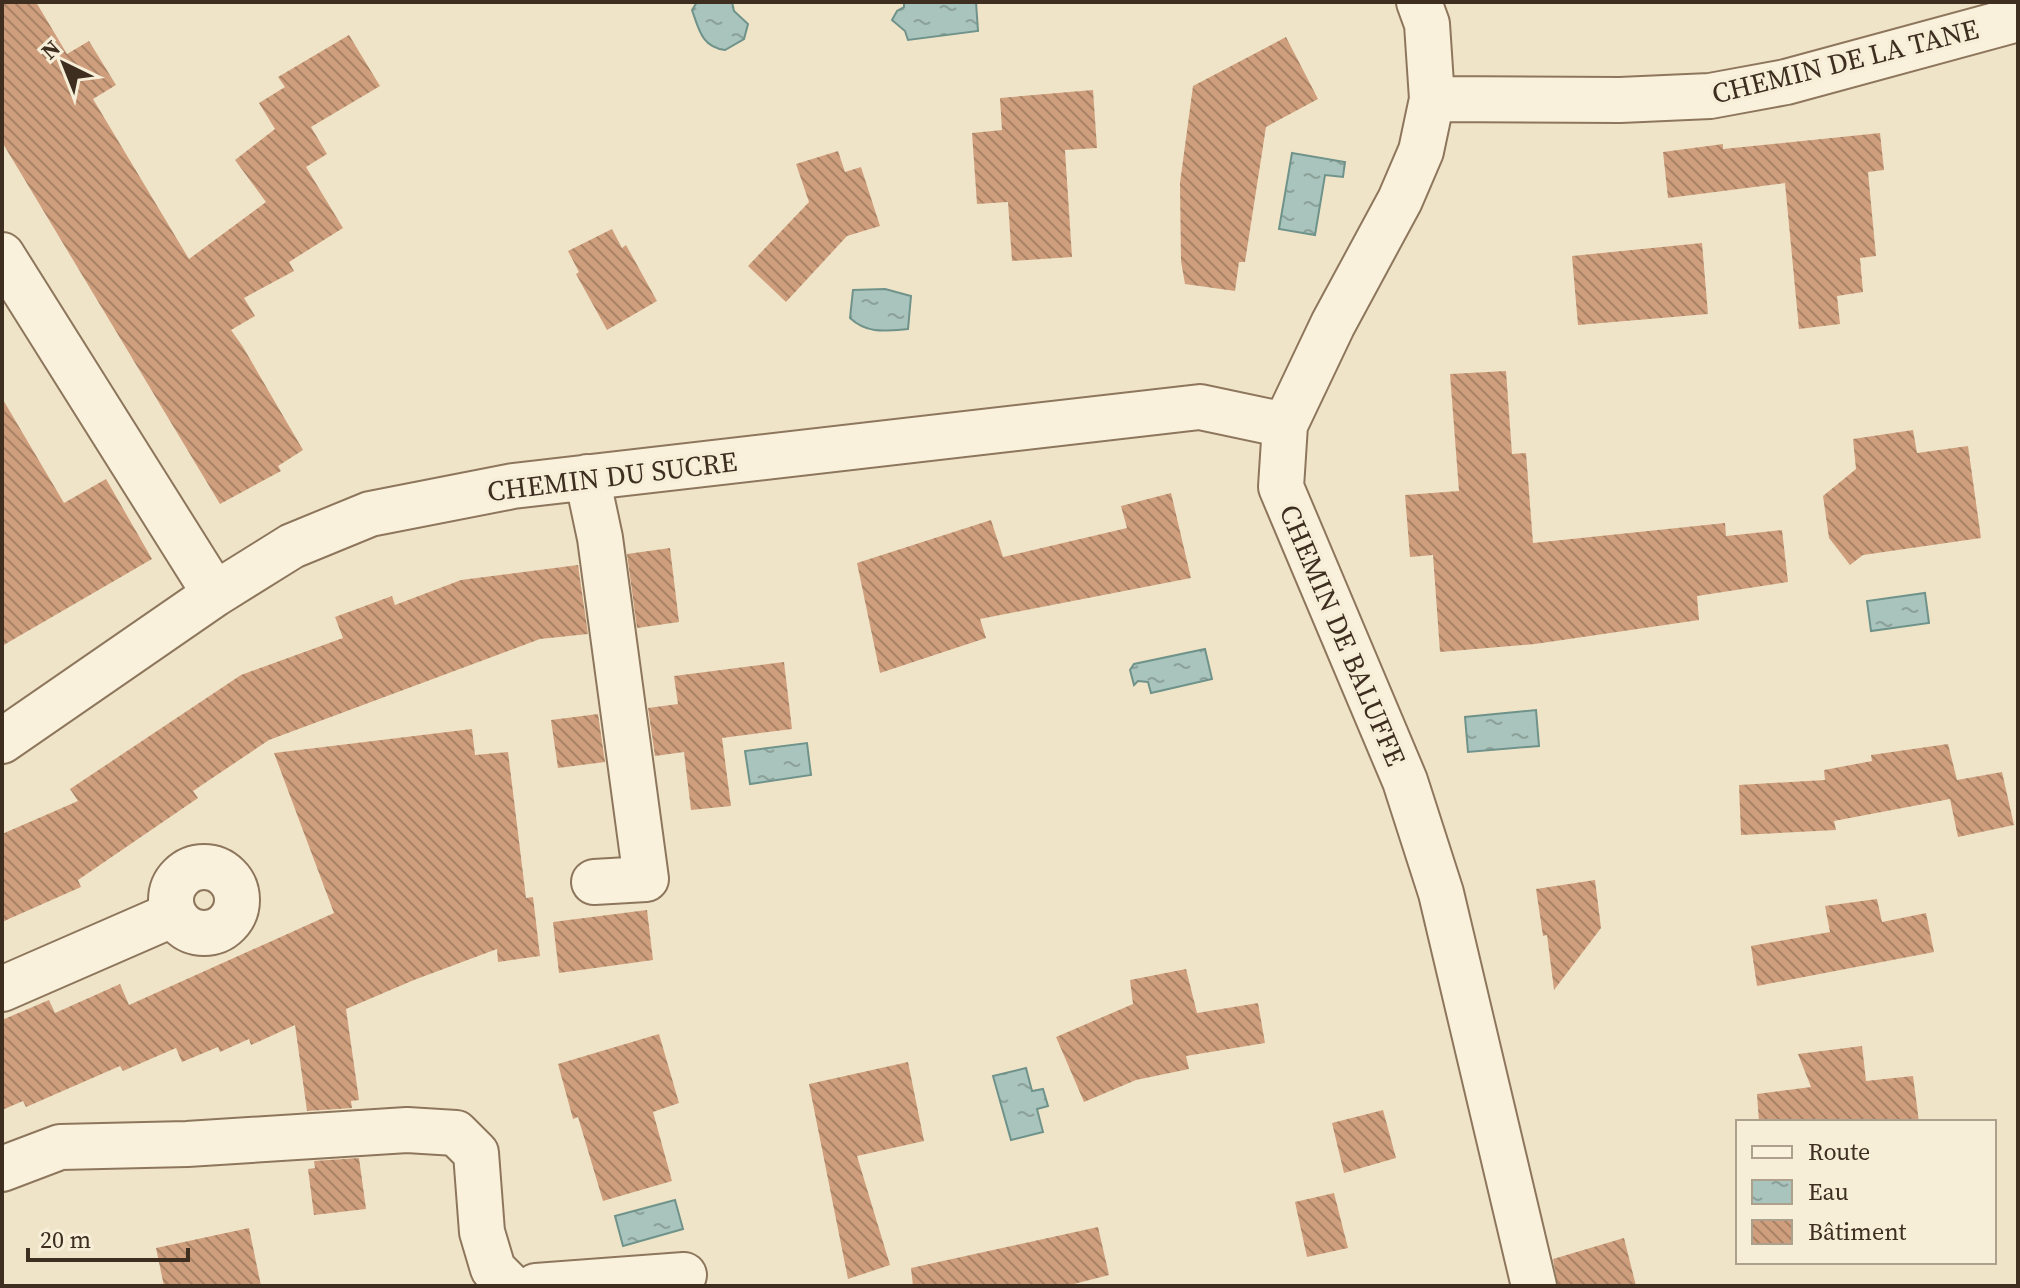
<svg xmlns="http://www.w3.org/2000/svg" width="2020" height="1288" font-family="'Source Serif 4',serif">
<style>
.water{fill:url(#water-ripples);stroke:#6f938a;stroke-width:2}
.building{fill:url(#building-back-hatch)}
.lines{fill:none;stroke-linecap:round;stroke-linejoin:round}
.minor-casing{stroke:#8d765c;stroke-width:48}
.minor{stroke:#faf1dc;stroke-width:44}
.labels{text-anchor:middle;stroke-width:7;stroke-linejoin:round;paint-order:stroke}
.street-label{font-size:28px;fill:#3d2e20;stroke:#f7eed8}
</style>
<defs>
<pattern id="water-ripples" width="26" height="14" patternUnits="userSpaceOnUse" patternTransform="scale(2)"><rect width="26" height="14" fill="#a9c4bc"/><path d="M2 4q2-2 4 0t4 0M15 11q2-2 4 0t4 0" fill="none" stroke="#8ba098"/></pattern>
<pattern id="building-back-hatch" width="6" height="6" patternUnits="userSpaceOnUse" patternTransform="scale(2)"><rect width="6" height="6" fill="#cf9f7d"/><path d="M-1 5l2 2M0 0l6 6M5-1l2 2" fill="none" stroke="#a98266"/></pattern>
</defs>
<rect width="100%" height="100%" fill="#f0e4c8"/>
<path class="water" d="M697,2h35l2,9 14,13 -4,15 -19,11c-23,-3 -26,-20 -33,-40z
M904,2h72l2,29 -70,9 -3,-9 -13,-11 5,-9 7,-4z
M1292,153l53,9 -2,15 -18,-2 -10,60 -36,-6z
M885,289l26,7 -3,33c-23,2 -41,5 -58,-11l3,-28z
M1925,593l4,30 -58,8 -4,-30z
M1205,649l7,30 -61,14 -3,-11 -10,-1 -4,4 -4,-15 4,-6z
M1536,710l3,36 -71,6 -3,-35z
M807,743l4,32 -61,9 -5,-33z
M1026,1068l6,23 11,-2 5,17 -11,3 6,23 -32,8 -18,-64z
M675,1200l8,29 -60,17 -8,-30z"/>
<path class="building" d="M2,2h34l31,52 22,-13 27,44 -23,14 96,160 77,-57 -31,-42 40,-31 -16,-26 26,-16 -7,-10 71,-42 31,51 -69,41 16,27 -21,13 37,61 -54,34 5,9 -50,27 11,18 -24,14 12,17 60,103 -25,16 3,5 -61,33 -218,-362z
M1286,37l32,62 -52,28 -21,135h-6l-4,29 -50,-7 -4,-23 -1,-78 13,-97z
M1093,90l4,58 -32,2 7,107 -60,4 -4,-59 -31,2 -5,-71 30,-3 -2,-32z
M1880,133l4,37 -16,2 8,84 -16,2 3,34 -26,4 3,28 -41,5 -14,-146 -117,15 -5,-46 60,-8v5z
M838,151l7,21 16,-5 19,59 -33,10 -61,66 -38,-36 61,-64 -13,-38z
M612,229l10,19 4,-3 31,56 -50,29 -31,-56 3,-2 -11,-21z
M1702,243l6,71 -130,11 -6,-69z
M1506,371l6,83 14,-1 7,90 192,-20 1,13 56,-6 6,52 -91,14 2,24 -164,24 -95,8 -7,-97 -23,2 -5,-62 54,-4 -9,-117z
M2,398l62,105 42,-24 46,80 -150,87z
M1913,430l4,23 51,-7 13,92 -118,17 -13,10 -21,-27 -6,-42 33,-27 -3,-30z
M1171,493l20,85 -211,41 6,19 -106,35 -23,-110 134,-43 12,37 124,-29 -6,-22z
M670,548l9,74 -42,6 -10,-74z
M578,565l10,69 -48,5 -271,101 -76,51 5,7 -120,82 3,7 -79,35v-88l76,-33 -8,-12 171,-114 102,-37 -8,-21 57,-21 3,9 66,-25z
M784,662l8,67 -70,9 9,68 -40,4 -7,-58 -29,4 -7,-48 30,-4 -4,-28z
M598,714l7,48 -47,6 -7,-48z
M472,729l3,26 33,-3 18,146 7,-1 7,59 -42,6 -1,-13 -83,31 -68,29 13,91 -8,1 1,7 -45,3 -12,-86 -44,20 -2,-6 -29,13 -2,-5 -36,15 -6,-14 -53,23 -3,-5 -94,41 -3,-6 -21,9v-90l47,-20 6,13 65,-29 9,21 205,-92 -60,-160z
M1948,744l9,36 45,-8 12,53 -56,12 -8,-38 -116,22 2,9 -95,5 -2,-50 86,-5 -1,-10 48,-9 -1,-6z
M1595,880l6,48 -47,62 -7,-55 -4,1 -7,-47z
M1877,899l5,23 44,-9 8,39 -177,34 -6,-40 79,-14 -5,-26z
M647,910l6,50 -94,13 -6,-51z
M1186,969l11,44 61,-10 7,40 -79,13 3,13 -53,11 -52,22 -28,-65 77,-33 -3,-24z
M659,1034l20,69 -26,9 19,69 -69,20 -25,-84 -5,2 -15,-55z
M1862,1046l4,35 47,-5 6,46h-160l-2,-28 54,-7 -13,-33z
M908,1062l16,79 -67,15 33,109 -42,14 -39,-195z
M1383,1110l13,48 -52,15 -12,-50z
M359,1158l7,51 -52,6 -6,-46 7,-1 -1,-7z
M1334,1193l14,55 -41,9 -12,-55z
M1098,1227l11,48 -43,11h-153l-2,-18z
M249,1228l12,58h-97l-8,-38z
M1624,1238l12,48h-78l-5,-27z"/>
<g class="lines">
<g class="minor-casing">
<path id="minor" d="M1419,2l8,22 5,75 -11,52 -21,49 -67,124 -48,101 -4,62 124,294 36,112 93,393
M1432,99l188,1 90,-4 76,-14 232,-63
M2,255l213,339
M587,477l13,61 46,341 -52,3
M2,741l213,-147 77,-48 78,-32 143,-28 687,-79 85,18
M171 900a33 33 0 1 1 66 0a33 33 0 1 1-66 0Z
M2,989l172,-75
M2,1169l58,-22 127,-3 220,-14 49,3 20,20 6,79 11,37 17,17
M536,1286l148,-11"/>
</g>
<use href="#minor" class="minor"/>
</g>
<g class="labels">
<g class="street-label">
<text transform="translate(1845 61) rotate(-14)" y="10">CHEMIN DE LA TANE</text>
<text transform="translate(612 476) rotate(-7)" y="10">CHEMIN DU SUCRE</text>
<text transform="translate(1343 635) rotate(67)" y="10">CHEMIN DE BALUFFE</text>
</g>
</g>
<rect width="2020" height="1288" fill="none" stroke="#3d2e20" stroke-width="8"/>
<rect x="1736" y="1120" width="260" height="144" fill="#f7eed8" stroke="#ada18e" stroke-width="2"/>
<rect x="1752" y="1146" width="40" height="12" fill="#faf1dc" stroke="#ada18e" stroke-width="2"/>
<text x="1808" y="1160" font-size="24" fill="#3d2e20">Route</text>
<rect x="1752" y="1180" width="40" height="24" fill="url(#water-ripples)" stroke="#ada18e" stroke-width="2"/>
<text x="1808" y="1200" font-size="24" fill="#3d2e20">Eau</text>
<rect x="1752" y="1220" width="40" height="24" fill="url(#building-back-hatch)" stroke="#ada18e" stroke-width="2"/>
<text x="1808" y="1240" font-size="24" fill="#3d2e20">Bâtiment</text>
<g transform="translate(64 64) rotate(317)" stroke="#f7eed8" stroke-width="6" paint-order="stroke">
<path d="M0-6L14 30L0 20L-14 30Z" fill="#3d2e20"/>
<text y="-12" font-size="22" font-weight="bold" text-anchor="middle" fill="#3d2e20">N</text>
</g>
<path d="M28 1248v12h160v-12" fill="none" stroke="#3d2e20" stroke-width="4"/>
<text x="40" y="1248" font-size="24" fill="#3d2e20" stroke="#f7eed8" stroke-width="6" paint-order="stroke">20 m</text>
</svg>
